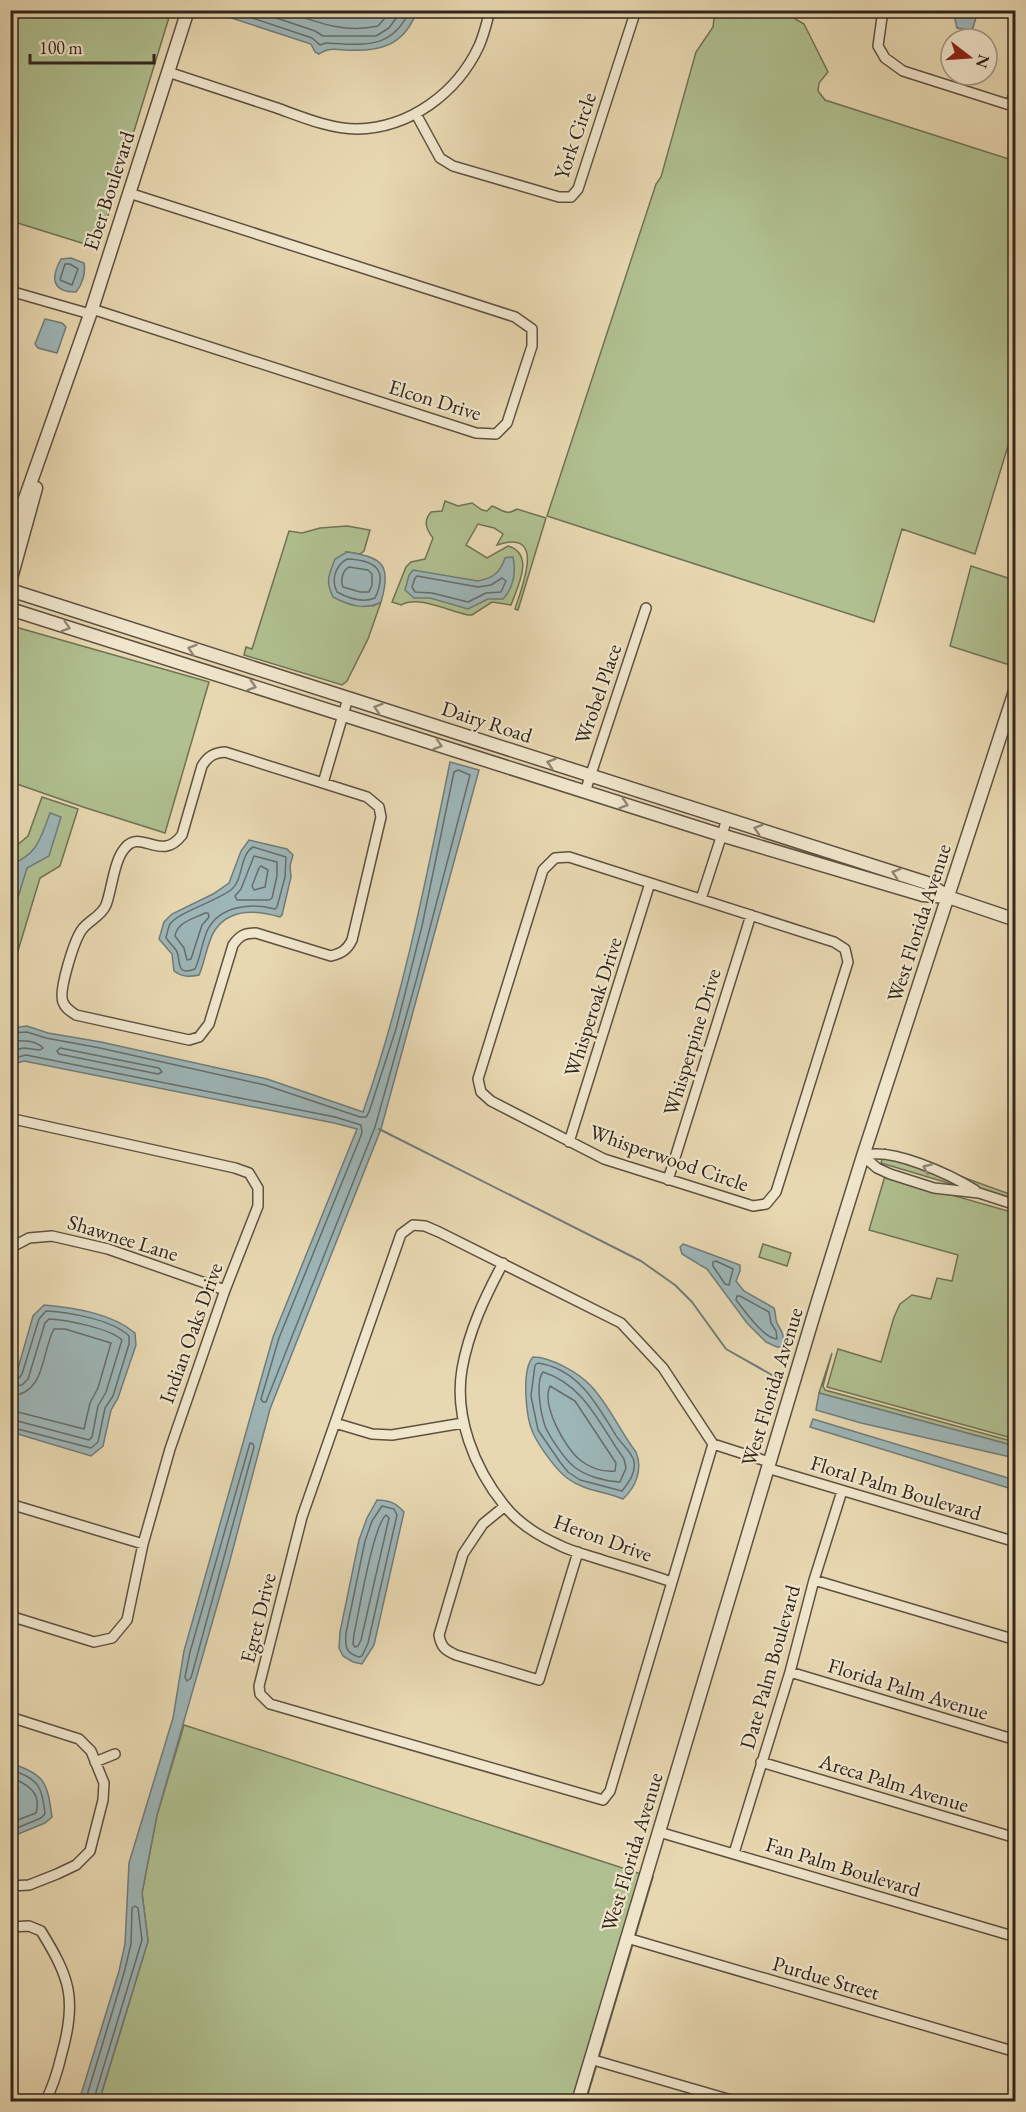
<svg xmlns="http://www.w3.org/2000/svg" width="1026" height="2112" font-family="'EB Garamond',serif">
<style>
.green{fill:#b0c090;stroke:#707256;stroke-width:1.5}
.water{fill:#9db6b8;stroke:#717c7a;stroke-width:1.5}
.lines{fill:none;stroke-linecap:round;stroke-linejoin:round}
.shore{stroke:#666d6a;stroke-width:1.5}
.stream{stroke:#717c7a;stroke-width:2}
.minor-casing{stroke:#5e5142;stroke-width:12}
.tertiary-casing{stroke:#5e5142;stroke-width:15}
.minor{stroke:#f0e6cc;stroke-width:9}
.tertiary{stroke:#f0e6cc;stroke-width:12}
.oneway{stroke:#908574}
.labels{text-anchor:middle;stroke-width:4.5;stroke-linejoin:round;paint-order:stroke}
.street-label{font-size:21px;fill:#30241d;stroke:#f0e6cc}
</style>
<rect width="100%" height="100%" fill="#e8d8b1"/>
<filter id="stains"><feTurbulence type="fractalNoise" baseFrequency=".00333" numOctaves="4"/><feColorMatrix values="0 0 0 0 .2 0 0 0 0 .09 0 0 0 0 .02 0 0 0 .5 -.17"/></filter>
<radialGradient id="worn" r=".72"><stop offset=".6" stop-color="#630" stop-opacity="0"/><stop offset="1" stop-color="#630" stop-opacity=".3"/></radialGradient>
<path class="green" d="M10,11h161l-73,237 -87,-27z
M715,11h53l6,5 8,-5 22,13 24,48 -9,11 -1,8 7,9 190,61v287l-7,-2 -33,108 -73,-25 -28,93 -327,-106 109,-332 5,-7 35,-125 17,-25z
M445,501l13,5 14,-3 10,7 5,1 5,-5c11,4 14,10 25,3l29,9 -28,92 -3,-1c7,-23 32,-81 -18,-64l6,-11 -9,-6 -16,-4 -12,21 21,13 21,-12c27,8 10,40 3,59l-19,-3 -20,13h-4c-20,-4 -49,-20 -67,-10l-9,-3 14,-35 5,-5 14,-3 8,-21c-7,-9 -10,-17 -2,-26l11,-1z
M347,526l23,4 -6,21 -4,3 -14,-2 27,54 8,-4 -13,37 -21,42 -5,4 -98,-30 2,-8 6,2 37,-118 13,2 18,-5z
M971,566l43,14 1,-3 1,83 -3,6 -63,-20z
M12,626l197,56 -44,151 -82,-26 -72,-25z
M42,797l36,12 -18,57 -20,12 -29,96v-124l17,-14z
M885,1149l130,47v7l-134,-40z
M885,1176l130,37v226l-188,-52 11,-38 43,13 13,-45 6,-13 12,-9 19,4 6,-21 15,3 6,-26 -89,-25z
M763,1244l28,9 -4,13 -28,-9z
M832,1353l-9,33 2,4 190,52v4l-196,-53z
M184,1725l457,149 -69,227 -473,1 49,-161 -6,-48 15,-78z
M650,1877h3l-67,224 -4,1z"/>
<path class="water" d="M946,10l32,1 -6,20 -15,-3 -3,-13 -9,-1z
M210,11h207c-13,35 -37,41 -72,39 -10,-1 -18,-2 -26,4l-4,-2 -4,-8z
M71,258l13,5c2,10 -2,22 -8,29 -25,0 -25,-15 -15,-33z
M45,319l17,4 4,4 -9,26 -19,-5 -3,-4z
M347,552c36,5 45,13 34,50 -16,9 -33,3 -48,-5 -8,-16 -4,-22 2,-38z
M510,557h3c3,14 1,31 -10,42h-15l-20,10 -38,-11h-16l-9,-8 4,-15 4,-5 65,11c15,-3 22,-8 27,-23z
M450,762l29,8 -98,359 -111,280 -41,155 -72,251 -15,78 6,48 -49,160h-20l40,-130 6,-27 4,-81 44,-145 11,-67 89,-314 84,-208 -23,-6 -310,-62 -13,4v-41l1,4 15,-2 21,7 53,9 166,37 96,33c40,-114 63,-232 87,-350z
M50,813l11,4 -12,39 -22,12 -16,52v-56c26,-8 30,-27 39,-51z
M249,840l38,9 6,6 -3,11 1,11 -9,38 -2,2c-23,-7 -50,-9 -65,13 -8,12 -10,32 -16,45 -10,2 -17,2 -25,-4l-2,-17 -13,-15 5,-17 8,-8 41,-20 16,-11 12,-32z
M683,1244l57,21v6l-4,10 8,10 30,17c2,5 1,10 3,15 5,9 8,12 5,24h-5l-11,-5 -19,-19 -40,-54 -25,-15 -2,-7z
M44,1305c31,3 67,8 91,28l1,12 -18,53 -7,12 -8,36 -12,10 -80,-24v-58l6,-2 16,-56z
M533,1357c18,0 46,16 58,29 18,19 29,45 45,66 7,17 0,35 -13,47 -19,-8 -39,-8 -56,-21 -11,-8 -28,-32 -34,-45 -7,-15 -12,-63 0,-76z
M819,1393l196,53v12l-154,-35 -45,-13z
M813,1419l202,61v10l-205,-63z
M377,1500c12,0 19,3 27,12l-30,133 -12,19 -9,-2 -10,-6 -4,-8 1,-16 19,-92 8,-22z
M10,1763c36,12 37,19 42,54l-7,6 -34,14z"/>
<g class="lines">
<path class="shore" d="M229,10l83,28 8,7 6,-2c38,2 66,7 84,-33
M253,10l62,21 8,5h53l13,-8 13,-18
M282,10c33,11 60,24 96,16l14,-16
M65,264h5l8,5 -6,16 -12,-5z
M347,559c29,1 41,11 28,39 -12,5 -27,0 -38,-6 -6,-12 -2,-26 10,-33z
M349,567l19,3 4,4v11l-3,7h-9l-17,-5c-3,-7 0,-17 6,-20z
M417,576l61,11 13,-2 11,-7 4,3 -5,11 -15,1 -18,9 -36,-9 -17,-1 -3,-5 3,-9z
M253,847l33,10 -1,20 -8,30 -2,2c-23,-6 -54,-4 -67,20 -6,12 -7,27 -13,40 -21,8 -13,-10 -19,-19 -3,-4 -7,-8 -10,-12 1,-4 2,-10 4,-14 8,-12 48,-23 62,-35 12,-11 7,-33 21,-42z
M254,856l23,6v14l-5,22 -3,2h-32l-2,-4 6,-7z
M261,866l7,4 -3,17 -11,3 -2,-4 7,-18z
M205,913h3l1,4 -7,8 -11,34 -4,1 -3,-12 -9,-12c2,-14 18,-17 30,-23z
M10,1033l17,-1 19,6 54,10 165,37 95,32h6l3,-5 27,-83 26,-103 32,-154 4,-2 12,5 -54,206 -41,146 -109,275h-3l-2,-3 18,-61 83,-205 -1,-8 -26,-8 -309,-62 -16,4
M10,1041c12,0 24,-2 33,7l-3,2 -16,-2 -14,3
M60,1048l99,20 3,4 -4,2 -99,-20 -2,-3z
M716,1261l17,8 -4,16 -4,-1 -12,-18v-4z
M737,1296h3l29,16 2,11 5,8 1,8c-14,-1 -32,-28 -41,-39z
M538,1363c40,6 58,40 77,71 5,9 16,17 19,27 2,12 -5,21 -12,30l-42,-11 -12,-8 -8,-10 -22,-32 -7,-34 4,-31z
M543,1372c42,13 57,54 81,87l2,9 -6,14c-16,-1 -36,-6 -48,-17 -8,-7 -23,-29 -27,-39 -4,-12 -10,-44 -2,-54z
M10,1379l9,-1 3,-4 17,-55 7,-8c23,1 67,9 83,25v8l-16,52 -8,12 -7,34 -7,6 -81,-21
M550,1386l25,15 41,62 -1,8c-12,1 -25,-3 -35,-11 -15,-12 -39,-55 -30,-74z
M10,1387l12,-2 6,-6 17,-56 4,-4c18,1 60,9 73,21l-16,52 -8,14 -6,31 -3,3 -79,-21
M10,1396c36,-2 31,-43 44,-67h11l46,14 -13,45 -8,15 -6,26 -74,-19
M250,1443l3,1 1,3 -63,231 -4,3 -2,-4 5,-25z
M382,1506l12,3 3,6 -29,128 -6,13 -3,1c-14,-4 -14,-11 -13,-24l19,-92 7,-20z
M386,1515l3,3 -28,122 -3,6 -3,1 -2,-3 1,-10c5,-22 19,-108 32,-119z
M10,1769c28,11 32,15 35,45l-4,4 -31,13
M10,1777c17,7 32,15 26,36l-26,10
M85,2102l39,-129 7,-29 1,-36 3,-2 3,2 4,32 -49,162"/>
<path class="stream" d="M379,1129l262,132 34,24 17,17 34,47 53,30"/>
<g class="minor-casing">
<path id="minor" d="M883,10l-5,36 7,12 18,13 113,36
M168,72c37,12 73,24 109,36 25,9 53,21 80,21 53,-1 100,-36 122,-83 5,-11 8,-24 11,-36
M1010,105l6,-15
M416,114l24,44 13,8 106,31h12l7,-8 58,-179
M10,291l80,23
M92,309l384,124 20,1 11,-11 25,-77v-17l-17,-12 -386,-124
M225,752l142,45 12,10 2,10 -29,123c-5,10 -10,13 -21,16l-75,-23c-11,0 -16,2 -23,12l-24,79 -10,13 -10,3 -113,-25c-6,-4 -11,-7 -13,-13 -5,-11 11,-60 18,-71 6,-10 20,-14 25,-26 6,-16 8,-45 19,-57 16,-20 36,15 57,-13l20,-69c6,-10 12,-13 23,-14z
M323,783l25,-85
M585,792l61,-184
M569,857l265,85 11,7 3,13 -72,230 -10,12 -13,2 -149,-47 -113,-58 -10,-9 -3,-13 65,-209 12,-12z
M701,899l26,-80
M10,1121l8,-1 217,48 14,5 9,15v18l-33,84 -55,159 -27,95 -16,76 -15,18 -18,4 -84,-26
M569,1142l81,-259
M863,1156l14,12 13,6 44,14 45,5 37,12
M863,1156c27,-10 88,19 112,34
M668,1180l83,-265
M413,1225l12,1 14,6 182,91 42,45 50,76 -103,347 -7,9 -333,-96 -10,-10 -1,-8 43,-169 99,-283z
M10,1248l19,-10 23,-2 56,13 117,41
M503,1263c-18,34 -34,67 -41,106 -8,47 12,99 42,136 13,17 35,31 55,40 13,7 29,10 43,15 23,7 47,14 70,22
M335,1423l37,11 20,1 71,-12
M713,1444l56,18
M767,1468l249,74
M10,1504l133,40
M505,1506l-22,18 -20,30 -24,81c2,12 6,15 17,20l83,25 39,-128
M814,1580l202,60
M790,1672l226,68
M10,1717l69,22 12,12 13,32 -1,17 -13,51 -14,14 -19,9 -28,11 -19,1
M95,1762l20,-8
M761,1762l255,76
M659,1832l357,105
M734,1853l56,-181 24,-92 28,-89
M10,1927l19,-1 12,5c29,47 36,68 21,122 -4,17 -9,34 -17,49
M627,1938l389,114
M590,2059l148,43"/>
</g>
<g class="tertiary-casing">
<path id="tertiary" d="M10,541l82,-232 96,-299
M10,582l26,-94
M10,590l917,293 20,13
M10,609l711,226 202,60 25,2 68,23
M578,2102l239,-798 46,-148 153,-468"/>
</g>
<use href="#minor" class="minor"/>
<use href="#tertiary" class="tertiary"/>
</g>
<defs><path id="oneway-chevron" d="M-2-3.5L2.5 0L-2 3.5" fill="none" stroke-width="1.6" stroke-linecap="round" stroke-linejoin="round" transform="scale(1.5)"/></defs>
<g class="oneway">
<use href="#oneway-chevron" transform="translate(66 627) rotate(17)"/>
<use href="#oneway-chevron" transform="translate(192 649) rotate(-162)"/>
<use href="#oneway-chevron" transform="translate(252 686) rotate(17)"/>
<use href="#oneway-chevron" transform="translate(378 708) rotate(-162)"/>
<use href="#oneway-chevron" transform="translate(438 745) rotate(18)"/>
<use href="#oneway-chevron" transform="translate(551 763) rotate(-162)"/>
<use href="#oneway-chevron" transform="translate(624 804) rotate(18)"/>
<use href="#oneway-chevron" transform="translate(758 829) rotate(-162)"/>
<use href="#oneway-chevron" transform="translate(896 873) rotate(-162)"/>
<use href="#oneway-chevron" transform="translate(927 1168) rotate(-157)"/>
</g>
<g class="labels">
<g class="street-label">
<text transform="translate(575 136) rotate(-71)" y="7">York Circle</text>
<text transform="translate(109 191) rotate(-72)" y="7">Eber Boulevard</text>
<text transform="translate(435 400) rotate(17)" y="7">Elcon Drive</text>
<text transform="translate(598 694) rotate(-71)" y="7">Wrobel Place</text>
<text transform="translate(487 722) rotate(18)" y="7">Dairy Road</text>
<text transform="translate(919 923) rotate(-72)" y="7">West Florida Avenue</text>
<text transform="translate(593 1007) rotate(-72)" y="7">Whisperoak Drive</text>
<text transform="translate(692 1042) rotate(-73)" y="7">Whisperpine Drive</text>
<text transform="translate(669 1158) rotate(19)" y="7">Whisperwood Circle</text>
<text transform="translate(123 1238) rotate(17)" y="7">Shawnee Lane</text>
<text transform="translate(191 1333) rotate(-70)" y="7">Indian Oaks Drive</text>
<text transform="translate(772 1387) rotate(-73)" y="7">West Florida Avenue</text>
<text transform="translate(896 1488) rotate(17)" y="7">Floral Palm Boulevard</text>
<text transform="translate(603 1538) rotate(20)" y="7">Heron Drive</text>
<text transform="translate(258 1618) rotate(-76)" y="7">Egret Drive</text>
<text transform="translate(770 1667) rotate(-74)" y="7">Date Palm Boulevard</text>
<text transform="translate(908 1689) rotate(17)" y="7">Florida Palm Avenue</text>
<text transform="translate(894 1783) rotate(17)" y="7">Areca Palm Avenue</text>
<text transform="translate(632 1852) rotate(-73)" y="7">West Florida Avenue</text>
<text transform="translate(843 1867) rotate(17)" y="7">Fan Palm Boulevard</text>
<text transform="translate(826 1978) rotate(16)" y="7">Purdue Street</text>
</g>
</g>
<rect width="1026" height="2112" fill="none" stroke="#e8d8b1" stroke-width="36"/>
<rect x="12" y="12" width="1002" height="2088" fill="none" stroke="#30241d" stroke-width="3"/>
<rect x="18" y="18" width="990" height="2076" fill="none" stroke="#30241d" stroke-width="1.5"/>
<g transform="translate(969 57) rotate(107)"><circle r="28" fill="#f0e6cc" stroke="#a39886" stroke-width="1.5"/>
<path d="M0-4.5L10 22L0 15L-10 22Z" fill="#8f2418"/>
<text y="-9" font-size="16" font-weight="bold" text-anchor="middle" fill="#30241d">N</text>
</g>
<path d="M30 54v9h124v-9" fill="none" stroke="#30241d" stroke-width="3"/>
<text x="39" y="54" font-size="18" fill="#30241d" stroke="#f0e6cc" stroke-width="4.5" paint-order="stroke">100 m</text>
<rect width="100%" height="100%" filter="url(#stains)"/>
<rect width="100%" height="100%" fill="url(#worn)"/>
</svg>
